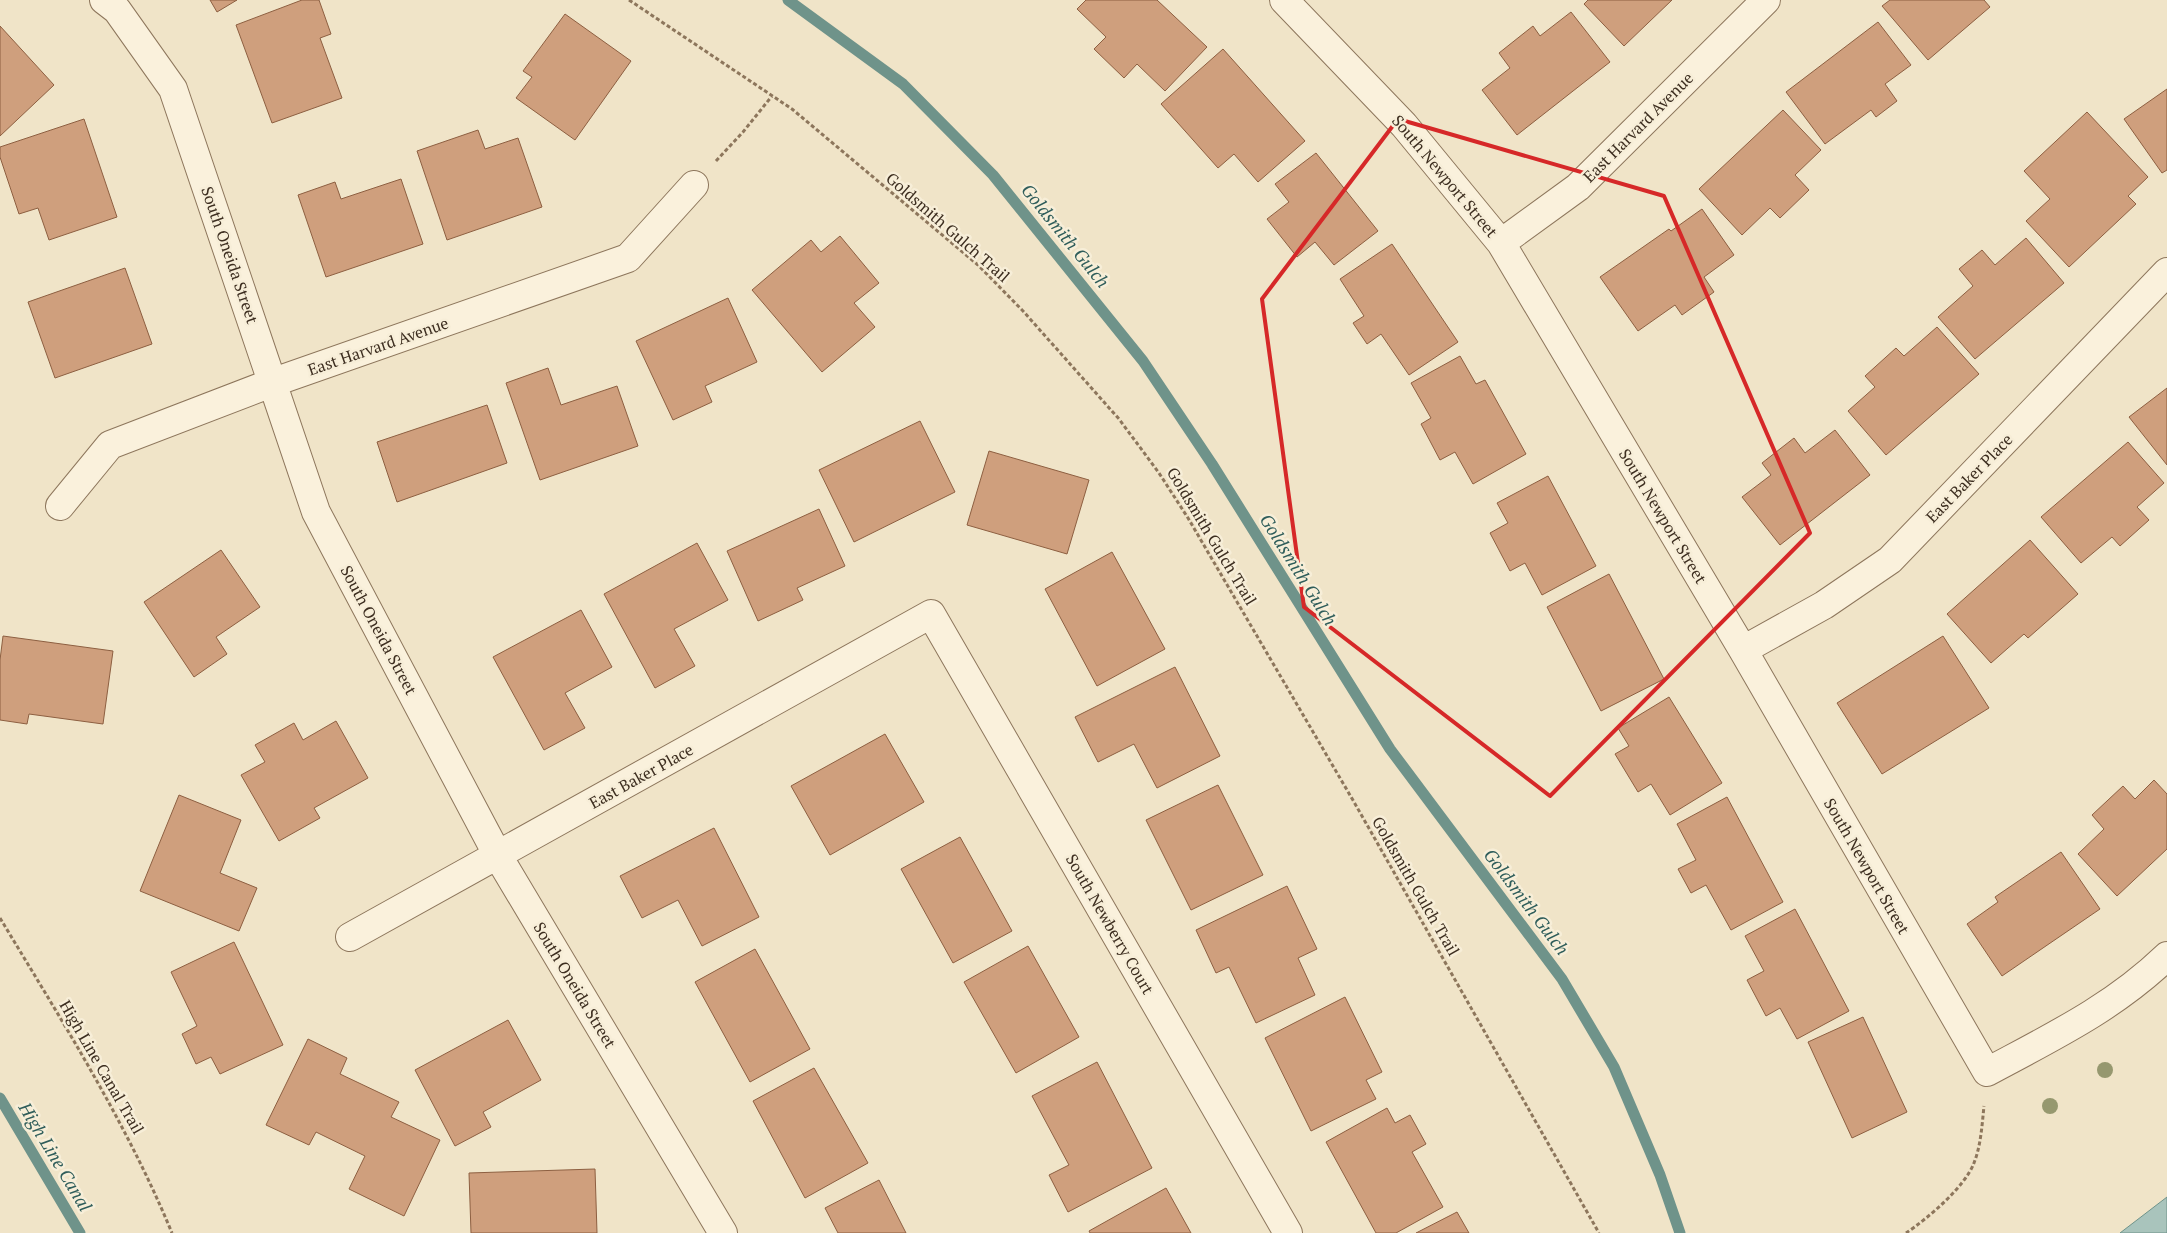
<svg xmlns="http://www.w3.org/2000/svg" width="2167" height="1233" font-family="'PT Serif',serif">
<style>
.water{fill:#a9c4bc;stroke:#6f938a}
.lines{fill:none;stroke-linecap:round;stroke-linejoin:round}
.stream{stroke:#6f938a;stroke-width:11}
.building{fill:#cf9f7d;stroke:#8d5f41}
.minor-casing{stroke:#8d765c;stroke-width:30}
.path{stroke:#8d765c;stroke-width:3;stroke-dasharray:4 2.5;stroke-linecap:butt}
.minor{stroke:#faf1dc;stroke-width:28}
.tree{fill:#96986f}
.marked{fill:none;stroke:#d62828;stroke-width:4;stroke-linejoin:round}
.labels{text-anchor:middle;stroke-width:5;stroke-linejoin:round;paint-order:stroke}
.street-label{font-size:16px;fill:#3d2e20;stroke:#f7eed8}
.water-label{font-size:18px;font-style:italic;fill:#2f5d5a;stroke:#f7eed8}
</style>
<rect width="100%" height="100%" fill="#f0e4c8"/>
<path class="water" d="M2167,1197v36h-47z"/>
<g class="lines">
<path class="stream" d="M788,0l115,84 90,91 150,186 69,103 178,285 172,230 52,88 46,108 20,58
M0,1098l80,135"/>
</g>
<path class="building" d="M210,0h27l-20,12z
M302,0h17l12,34 -11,4 22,60 -70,25 -36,-98z
M1086,0h71l50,47 -42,44 -28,-27 -13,14 -30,-29 12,-12 -29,-28z
M1588,0h84l-48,46 -40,-42z
M1890,0h94l6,7 -62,53 -46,-54z
M1571,12l39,50 -93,73 -35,-45 28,-22 -11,-15 34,-27 7,10z
M565,14l66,47 -56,79 -59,-42 16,-21 -9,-6z
M1878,22l33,43 -26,19 12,17 -21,16 -5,-7 -46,34 -39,-52z
M0,26l54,59 -54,51z
M1223,49l82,92 -47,41 -24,-28 -16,14 -57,-64z
M2167,89v81l-5,3 -38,-54z
M1783,110l38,40 -26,25 14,15 -29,28 -10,-10 -28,27 -43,-46z
M2087,112l61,65 -20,19 8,8 -67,63 -43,-46 24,-22 -26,-28z
M84,119l33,98 -68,23 -11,-32 -19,6 -19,-57v-10z
M478,130l7,19 33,-11 24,69 -95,33 -30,-89z
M1316,153l62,78 -44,34 -19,-23 -18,15 -30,-38 22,-17 -14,-18z
M401,179l22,65 -97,33 -28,-82 37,-13 6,17z
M1702,209l32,46 -30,22 10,15 -32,23 -7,-10 -37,26 -38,-54 69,-48 2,2z
M840,236l39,47 -25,20 21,24 -53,45 -70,-82 59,-50 10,12z
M2026,238l38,45 -89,76 -37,-42 35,-31 -14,-17 23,-19 13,15z
M1392,244l66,98 -49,33 -28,-41 -14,10 -14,-21 11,-7 -24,-37z
M125,268l27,76 -97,34 -27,-76z
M728,298l29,64 -52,24 7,16 -39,18 -37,-79z
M1937,327l42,47 -93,81 -38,-44 27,-24 -10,-11 31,-28 8,8z
M1460,356l16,28 9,-4 41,74 -53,30 -18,-32 -15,8 -19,-36 10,-6 -20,-35z
M548,368l13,37 56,-19 21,60 -98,34 -34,-97z
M2167,388v77l-38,-48z
M487,405l20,58 -110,39 -20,-60z
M920,421l35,71 -101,50 -35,-72z
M1835,430l35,45 -90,70 -38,-48 29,-22 -9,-12 32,-25 11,15z
M2128,442l36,41 -27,24 12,13 -29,26 -8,-9 -31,26 -40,-46z
M989,451l100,29 -22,74 -100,-29z
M1548,476l48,90 -54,29 -17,-32 -15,8 -20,-38 18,-10 -11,-20z
M819,509l26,57 -48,22 6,12 -45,21 -31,-70z
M2030,540l48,54 -50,44 -4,-4 -33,29 -44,-49z
M697,543l31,57 -54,29 21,37 -40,22 -51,-94z
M221,550l39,57 -44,30 11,17 -33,23 -50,-75z
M1112,552l53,97 -68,37 -52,-97z
M1609,574l55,105 -63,32 -54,-104z
M581,610l31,57 -47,26 20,35 -41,22 -51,-93z
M3,636l110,15 -10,73 -74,-10 -2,10 -27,-4v-60z
M1943,636l46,72 -107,66 -45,-71z
M1175,667l45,89 -63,32 -23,-44 -36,18 -23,-45z
M1669,697l53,86 -52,32 -19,-31 -13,8 -23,-38 14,-8 -11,-18z
M336,721l32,57 -54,30 6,10 -41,23 -38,-66 24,-13 -10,-17 39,-22 9,17z
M885,734l39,68 -94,53 -39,-69z
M2154,780l13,14v55l-50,47 -39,-42 26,-25 -12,-14 31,-29 12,13z
M1218,785l45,90 -72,35 -45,-90z
M179,795l62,25 -21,53 37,15 -18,43 -99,-40z
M1727,797l56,105 -52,28 -25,-45 -15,8 -13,-24 18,-9 -19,-36z
M714,828l45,89 -57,29 -24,-46 -36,18 -22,-42z
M960,837l52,94 -59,32 -52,-94z
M2061,852l39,57 -98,67 -35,-52 31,-22 -3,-5z
M1287,886l30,63 -19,9 17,37 -59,28 -27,-56 -13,6 -20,-43z
M1795,909l54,102 -52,28 -17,-31 -14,8 -19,-36 17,-9 -19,-35z
M234,942l49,103 -63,29 -9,-17 -15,7 -14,-30 15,-8 -26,-54z
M1028,946l51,91 -63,36 -52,-91z
M755,949l55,100 -60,33 -55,-100z
M1345,997l37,75 -16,8 10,19 -65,32 -46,-93z
M1863,1017l44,95 -55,26 -44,-96z
M508,1020l33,60 -58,32 8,15 -36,19 -40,-76z
M308,1039l39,19 -7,16 59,28 -8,15 49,23 -36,76 -55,-27 16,-33 -49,-24 -7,13 -43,-20z
M1097,1062l55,106 -84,44 -19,-37 20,-10 -37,-69z
M814,1068l54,95 -63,35 -52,-97z
M1387,1108l8,15 15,-8 16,29 -14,8 31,55 -47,26h-20l-50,-91z
M595,1169l2,64h-126l-2,-60z
M879,1180l27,53h-68l-13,-25z
M1166,1188l25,45h-101l-1,-2z
M1457,1212l12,21h-53z"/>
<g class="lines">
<g class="minor-casing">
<path id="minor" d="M104,0l13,10 56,79 143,423 182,344 225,377
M1284,0l120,125 97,118 242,407 244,422c65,-35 126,-64 180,-116
M1501,243l77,-56 188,-187
M60,506l50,-61 164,-63 354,-124 66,-73
M1743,650l81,-45 66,-45 277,-288
M350,937l581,-323 357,619"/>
</g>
<path class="path" d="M629,0l163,109 186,156 45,46 96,108 40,54 29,45 166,284 245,431
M716,161l27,-29 29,-36
M0,918c62,103 126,204 172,315
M1906,1233c21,-14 59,-46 68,-70 7,-18 8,-38 10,-57"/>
<use href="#minor" class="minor"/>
</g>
<g class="tree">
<circle cx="2105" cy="1070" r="8"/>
<circle cx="2050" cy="1106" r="8"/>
</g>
<path class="marked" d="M1398,119l266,77 146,337 -260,263 -246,-189 -42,-308z"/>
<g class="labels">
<g class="street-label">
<text transform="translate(1638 127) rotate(-45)" y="6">East Harvard Avenue</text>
<text transform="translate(1445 176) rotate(50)" y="6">South Newport Street</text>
<text transform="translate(948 227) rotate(41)" y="6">Goldsmith Gulch Trail</text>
<text transform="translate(230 255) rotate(71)" y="6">South Oneida Street</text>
<text transform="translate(378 346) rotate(-19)" y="6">East Harvard Avenue</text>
<text transform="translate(1969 478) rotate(-46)" y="6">East Baker Place</text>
<text transform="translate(1663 516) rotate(59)" y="6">South Newport Street</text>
<text transform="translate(1212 536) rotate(59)" y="6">Goldsmith Gulch Trail</text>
<text transform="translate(379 630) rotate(62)" y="6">South Oneida Street</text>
<text transform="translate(641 776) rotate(-29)" y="6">East Baker Place</text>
<text transform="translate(1867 866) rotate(60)" y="6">South Newport Street</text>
<text transform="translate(1416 886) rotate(60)" y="6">Goldsmith Gulch Trail</text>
<text transform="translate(1110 924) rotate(60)" y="6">South Newberry Court</text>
<text transform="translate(575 985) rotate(59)" y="6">South Oneida Street</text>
<text transform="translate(102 1067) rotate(60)" y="6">High Line Canal Trail</text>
</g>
<g class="water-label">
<text transform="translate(1065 236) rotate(51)" y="6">Goldsmith Gulch</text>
<text transform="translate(1298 570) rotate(58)" y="6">Goldsmith Gulch</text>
<text transform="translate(1526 902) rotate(53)" y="6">Goldsmith Gulch</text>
<text transform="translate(55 1157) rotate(59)" y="6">High Line Canal</text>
</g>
</g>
</svg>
